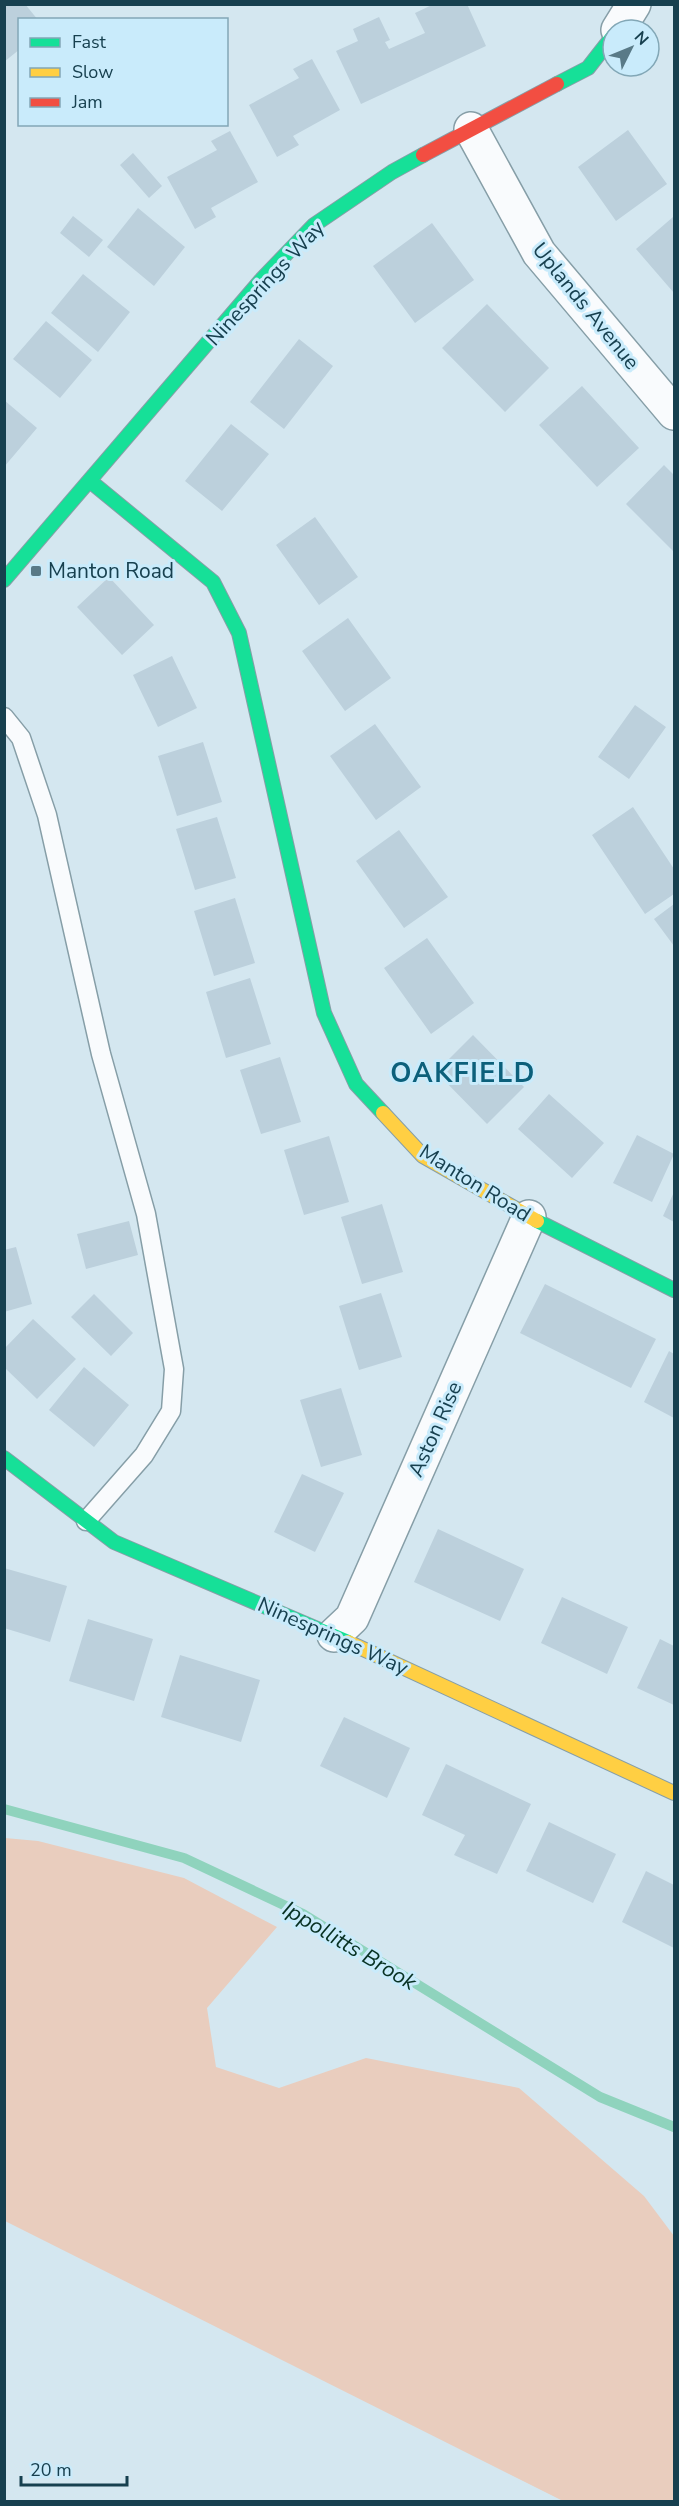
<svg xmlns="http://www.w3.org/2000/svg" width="679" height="2506" font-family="'Nunito Sans',sans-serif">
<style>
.green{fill:#e9cdbe}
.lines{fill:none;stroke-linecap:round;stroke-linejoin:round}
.stream{stroke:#8fd3bd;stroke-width:10}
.building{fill:#bcd0dc}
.lane-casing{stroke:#869ea7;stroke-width:21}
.street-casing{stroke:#869ea7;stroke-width:36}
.fast-casing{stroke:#869ea7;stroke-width:16}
.slow-casing{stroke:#869ea7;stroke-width:16}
.jam-casing{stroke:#869ea7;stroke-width:16}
.lane{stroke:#f9fbfd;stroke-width:18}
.street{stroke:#f9fbfd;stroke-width:33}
.fast{stroke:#16e098;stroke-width:14}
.slow{stroke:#ffcf43;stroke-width:14}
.jam{stroke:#f24e42;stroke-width:14}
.poi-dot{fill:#597a87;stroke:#c9ebfb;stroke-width:2}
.labels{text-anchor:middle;stroke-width:6;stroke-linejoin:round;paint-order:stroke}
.street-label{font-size:21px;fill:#17404f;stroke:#c9ebfb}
.poi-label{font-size:21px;fill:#17404f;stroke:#c9ebfb;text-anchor:start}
.water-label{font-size:22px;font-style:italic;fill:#073123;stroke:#c9ebfb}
.district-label{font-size:27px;font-weight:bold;letter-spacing:1.5px;fill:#0c607b;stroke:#c9ebfb}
</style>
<rect width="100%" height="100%" fill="#d4e7f0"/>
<path class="green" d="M5,1838l33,3 146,37 93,49 -70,81 9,59 63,21 87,-30 153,30 125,108 30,40v265h-111l-558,-280z"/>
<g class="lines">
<path class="stream" d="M4,1809l180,49 119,56 297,183 74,30"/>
</g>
<path class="building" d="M4,4h21l13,16h-18v29l-16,13z
M434,4h33l19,42 -125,58 -25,-53 22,-10 -5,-12 26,-12 11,23 -5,2 4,7 36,-16 -10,-20z
M312,59l28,51 -47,26 6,9 -22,12 -28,-52 50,-27 -6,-9z
M628,130l39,54 -51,37 -38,-54z
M230,131l28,51 -47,26 5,9 -21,12 -28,-52 50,-27 -6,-9z
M133,153l29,33 -13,12 -29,-33z
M138,208l47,39 -31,39 -47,-39z
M73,216l30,24 -14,17 -29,-24z
M673,217l1,2v74l-38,-44z
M432,223l42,57 -59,43 -42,-57z
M83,274l47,38 -32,40 -47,-39z
M487,304l62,64 -44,44 -63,-64z
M46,321l46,39 -32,38 -47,-39z
M299,339l34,27 -49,63 -34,-27z
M582,386l57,62 -42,39 -58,-62z
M4,400l33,28 -33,39z
M231,424l38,30 -47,57 -37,-30z
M664,465l10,10v77l-48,-48z
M315,517l43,60 -39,28 -43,-60z
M109,577l45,48 -32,30 -45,-48z
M348,618l43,60 -46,33 -43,-60z
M172,656l25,52 -39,19 -25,-52z
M635,705l31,22 -37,52 -31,-22z
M375,724l46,63 -45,33 -46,-64z
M203,742l19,60 -45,14 -19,-60z
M633,807l41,62v25l-29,20 -53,-79z
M217,817l19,61 -41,12 -19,-61z
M399,830l49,67 -44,31 -48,-67z
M235,898l20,65 -41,13 -20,-65z
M674,904v42l-20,-27z
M427,938l47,65 -43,31 -47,-66z
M250,978l21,66 -45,14 -20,-66z
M473,1035l51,52 -37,37 -51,-52z
M280,1057l21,65 -40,12 -21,-64z
M549,1094l55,49 -32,35 -54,-49z
M637,1135l37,19 -22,48 -39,-19z
M329,1136l20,66 -45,13 -20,-65z
M674,1192v30l-11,-6z
M382,1204l21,68 -41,12 -21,-67z
M129,1221l9,34 -52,14 -9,-35z
M16,1247l16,57 -28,8v-62z
M545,1284l111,55 -25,49 -111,-55z
M381,1293l21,64 -43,13 -20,-64z
M94,1294l39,39 -22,23 -40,-39z
M33,1319l43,40 -39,40 -33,-32v-18z
M669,1351l5,3v64l-30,-16z
M84,1367l45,38 -35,42 -45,-37z
M341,1388l21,67 -41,12 -21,-67z
M302,1474l42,19 -29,59 -41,-20z
M438,1529l86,40 -24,52 -86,-39z
M4,1568l63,18 -17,56 -46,-14z
M562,1597l66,30 -21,47 -66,-31z
M88,1619l65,20 -19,62 -65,-20z
M660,1639l14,7v59l-37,-17z
M180,1655l80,25 -19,62 -80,-25z
M344,1717l66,31 -23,50 -67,-32z
M446,1764l85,40 -34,70 -43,-19 11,-20 -43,-20z
M549,1822l67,32 -23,49 -67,-32z
M646,1871l28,14v63l-52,-26z"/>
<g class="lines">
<g class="lane-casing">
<path id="lane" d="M4,717l17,21 26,77 54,239 45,160 28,155 -3,42 -27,44 -58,66"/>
</g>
<g class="street-casing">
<path id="street" d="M618,30l16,-26
M471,129l68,124 135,160
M334,1635l18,-17 177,-401"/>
</g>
<g class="fast-casing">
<path id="fast" d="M557,84l31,-16 25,-32
M90,481l123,101 26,51 85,380 32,71 27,29
M4,580l259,-302 51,-53 78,-53 31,-17
M537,1221l137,69
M4,1458l110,84 234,100"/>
</g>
<g class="slow-casing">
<path id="slow" d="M383,1113l40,43 114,65
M348,1642l326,151"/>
</g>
<g class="jam-casing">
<path id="jam" d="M423,155l134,-71"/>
</g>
<use href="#lane" class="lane"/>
<use href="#street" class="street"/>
<use href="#fast" class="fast"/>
<use href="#slow" class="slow"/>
<use href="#jam" class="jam"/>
</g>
<rect class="poi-dot" x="30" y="565" width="12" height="12" rx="3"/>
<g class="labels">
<g class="street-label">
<text transform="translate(265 283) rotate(-47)" y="7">Ninesprings Way</text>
<text transform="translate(586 306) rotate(51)" y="7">Uplands Avenue</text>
<text transform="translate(475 1183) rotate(32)" y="7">Manton Road</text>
<text transform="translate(435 1429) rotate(-66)" y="7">Aston Rise</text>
<text transform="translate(333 1636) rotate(24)" y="7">Ninesprings Way</text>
</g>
<g class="poi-label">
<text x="48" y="578">Manton Road</text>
</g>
<g class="water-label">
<text transform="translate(350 1945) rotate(31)" y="8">Ippollitts Brook</text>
</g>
<g class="district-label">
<text x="463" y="1082">OAKFIELD</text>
</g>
</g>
<rect width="679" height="2506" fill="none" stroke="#17404f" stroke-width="12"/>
<rect x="18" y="18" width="210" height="108" fill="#c9ebfb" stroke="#82a7b6" stroke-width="1.5"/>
<rect x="30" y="38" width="30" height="9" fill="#16e098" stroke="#82a7b6" stroke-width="1.5"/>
<text x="72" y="48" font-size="18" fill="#17404f">Fast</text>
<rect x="30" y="68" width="30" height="9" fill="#ffcf43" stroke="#82a7b6" stroke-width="1.5"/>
<text x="72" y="78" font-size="18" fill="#17404f">Slow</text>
<rect x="30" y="98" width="30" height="9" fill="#f24e42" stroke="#82a7b6" stroke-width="1.5"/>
<text x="72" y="108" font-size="18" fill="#17404f">Jam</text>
<g transform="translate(631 48) rotate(47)"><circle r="28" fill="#c9ebfb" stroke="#82a7b6" stroke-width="1.5"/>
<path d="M0-4.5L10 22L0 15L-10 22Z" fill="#597a87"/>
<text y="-9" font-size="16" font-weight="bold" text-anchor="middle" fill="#17404f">N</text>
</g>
<path d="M21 2476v9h106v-9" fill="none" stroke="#17404f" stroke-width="3"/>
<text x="30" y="2476" font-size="18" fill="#17404f" stroke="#c9ebfb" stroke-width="4.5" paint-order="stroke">20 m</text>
</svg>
